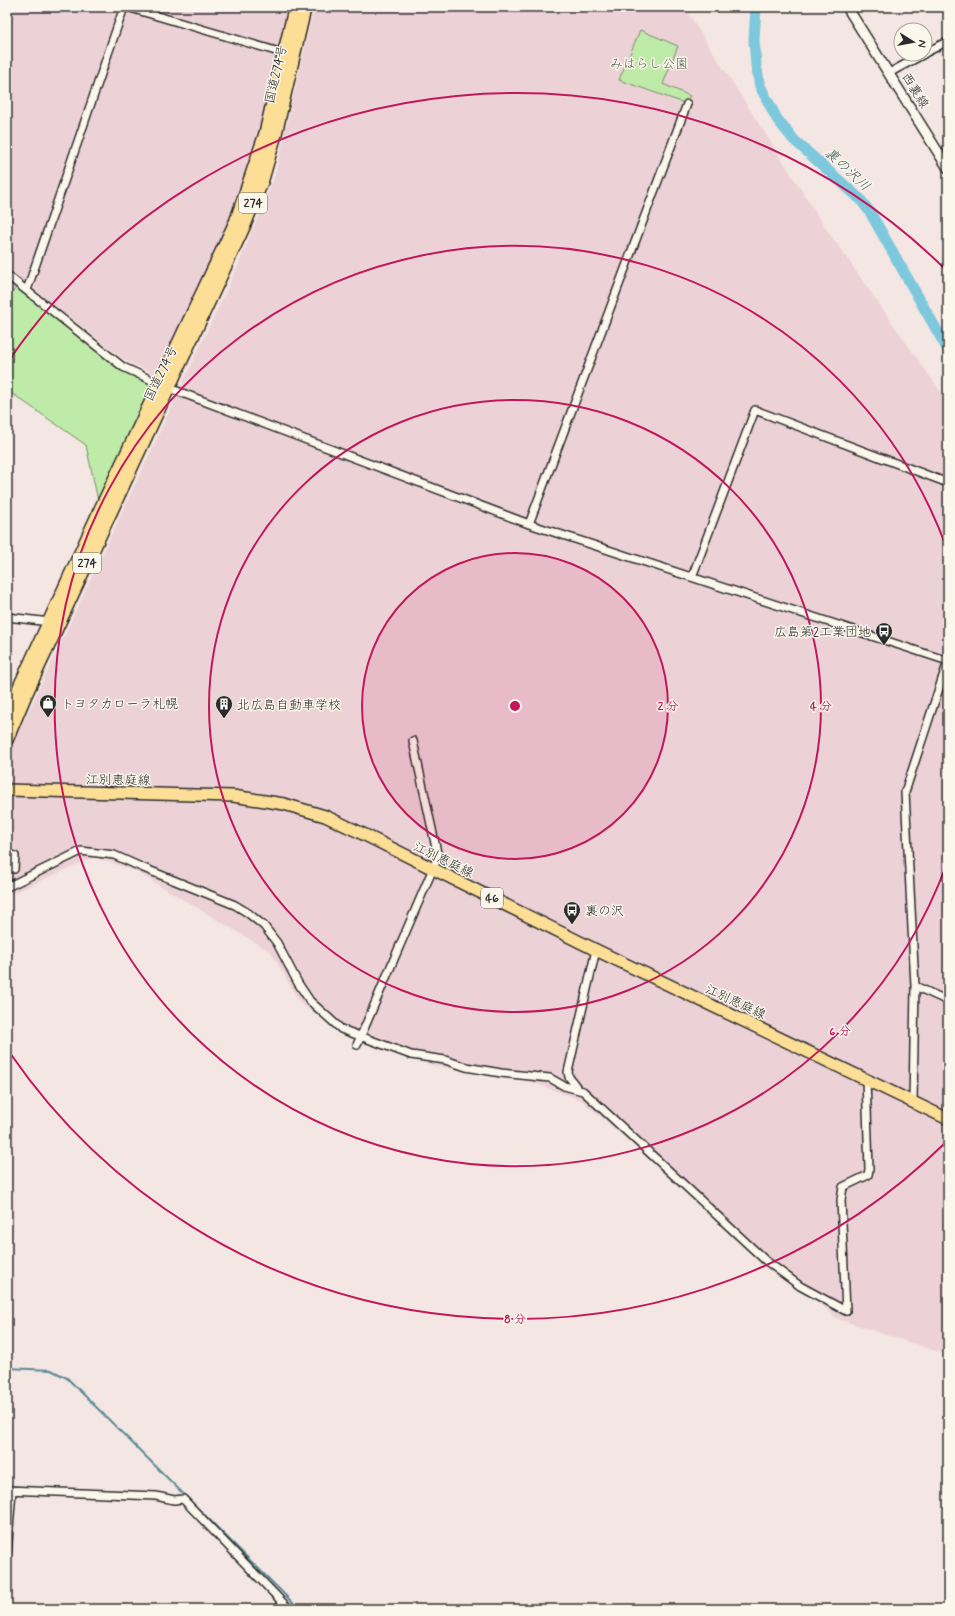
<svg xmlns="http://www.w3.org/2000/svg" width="955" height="1616" font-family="Mynerve,'Klee One',sans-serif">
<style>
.built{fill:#ecd2d7}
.green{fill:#bfeba9;stroke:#758b6a}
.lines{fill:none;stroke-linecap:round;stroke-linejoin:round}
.stream{stroke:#5c8995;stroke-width:2}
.river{stroke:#7dc8dc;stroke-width:11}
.street-casing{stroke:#2b2b2b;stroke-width:10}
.secondary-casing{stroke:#2b2b2b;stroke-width:12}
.primary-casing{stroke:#2b2b2b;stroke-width:14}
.highway-casing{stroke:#2b2b2b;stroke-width:15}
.street{stroke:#fbf7ec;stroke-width:7}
.secondary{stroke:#fbf7ec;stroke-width:9}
.primary{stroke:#fcde96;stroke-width:11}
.highway{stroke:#fcde96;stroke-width:12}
.ring{fill:none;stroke:#c2185b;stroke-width:2}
.labels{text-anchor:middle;stroke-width:3;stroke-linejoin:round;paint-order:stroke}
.shield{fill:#fbf7ec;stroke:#696865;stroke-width:1}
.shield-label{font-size:12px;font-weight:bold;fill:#2b2b2b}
.park-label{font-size:13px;fill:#505b4a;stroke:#fbf7ec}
.street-label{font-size:13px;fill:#2b2b2b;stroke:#fbf7ec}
.poi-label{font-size:13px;fill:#2b2b2b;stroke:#fbf7ec;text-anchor:start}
.water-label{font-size:14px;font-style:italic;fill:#445a60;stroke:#fbf7ec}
.centre{fill:#c2185b;stroke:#fbf7ec;stroke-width:2}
.ring-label{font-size:12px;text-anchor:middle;font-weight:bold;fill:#c2185b;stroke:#fbf7ec;stroke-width:3;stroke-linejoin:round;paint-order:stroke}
</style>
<rect width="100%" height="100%" fill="#f4e6e2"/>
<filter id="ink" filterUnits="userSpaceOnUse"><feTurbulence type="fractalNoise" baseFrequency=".025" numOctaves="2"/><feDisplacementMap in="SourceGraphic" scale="8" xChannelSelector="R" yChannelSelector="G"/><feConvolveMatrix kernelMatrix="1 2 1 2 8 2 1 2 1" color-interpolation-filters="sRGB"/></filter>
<g filter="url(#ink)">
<path class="built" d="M7,7h282l-30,130 -29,84 -72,154 -32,-14 -104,-81 -15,19z
M314,7h370l143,223 121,172v953l-110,-36 -257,-219 -55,-20 -91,-14 -35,-11 -58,-22 -42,-30 -29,-51 -136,-81 -41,-14 -87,39v-139l232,-494 36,-88z"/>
<path class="green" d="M640,30l38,16 -15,38 27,12 -3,4v4l-68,-24z
M19,284l104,83 37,17 -60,126 -14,-65 -79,-55v-91z"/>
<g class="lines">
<path class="stream" d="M7,1368l44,2 16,8 232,231"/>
<path class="river" d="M756,7l-2,33 2,25 4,21 17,33 17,21 66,59 10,13 78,138"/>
<g class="street-casing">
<path id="street" d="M127,7l159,47
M925,53l23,-12
M889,73l35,-19
M7,275l116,92 46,21 360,136 419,137
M27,290l97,-283
M529,524l158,-420
M692,577l63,-167 193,73
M7,617l43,5
M948,661l-43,131 10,194 33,15
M7,854l8,2 -1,13
M7,887l74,-36 33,4 27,12 94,38 13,8 16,13 13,17 21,40 12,18 31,28 70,26 34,5 21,7 35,6 49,5 14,8 19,5 182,169 35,26 46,25 -5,-111 2,-13 25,-12 1,-6 -3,-91
M357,1045l81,-188 -25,-116
M578,1089l-9,-12 -1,-5 28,-122
M913,1102l2,-116
M7,1490l149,6 18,4 9,-1 106,110
M7,1555l5,-65"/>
</g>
<g class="secondary-casing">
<path id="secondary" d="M847,7l101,161"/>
</g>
<g class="primary-casing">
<path id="primary" d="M7,790l226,6 51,8 41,12 34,16 237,118 352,169"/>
</g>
<g class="highway-casing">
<path id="highway" d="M7,714l93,-204 136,-289 29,-86 30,-128
M7,739l18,-43 220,-472 17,-43 13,-45 30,-129"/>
</g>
<use href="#street" class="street"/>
<use href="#secondary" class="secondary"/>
<use href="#primary" class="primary"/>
<use href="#highway" class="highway"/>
</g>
</g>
<circle cx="515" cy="706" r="153" fill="#c2185b" fill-opacity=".12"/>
<g class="ring">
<circle cx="515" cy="706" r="153"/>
<circle cx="515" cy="706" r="306"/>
<path d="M947 863A460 460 0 1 1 947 549"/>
<path d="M945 1143A613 613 0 0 1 10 1053M10 359A613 613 0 0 1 945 269"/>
</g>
<defs>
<g id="bus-pin" transform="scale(0.9)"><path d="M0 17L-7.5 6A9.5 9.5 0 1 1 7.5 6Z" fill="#2b2b2b" stroke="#fbf7ec"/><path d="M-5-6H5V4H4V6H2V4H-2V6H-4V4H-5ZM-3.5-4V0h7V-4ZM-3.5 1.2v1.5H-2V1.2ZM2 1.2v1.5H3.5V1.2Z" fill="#fff"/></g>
<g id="shop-pin" transform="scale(0.9)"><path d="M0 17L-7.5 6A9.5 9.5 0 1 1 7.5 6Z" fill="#2b2b2b" stroke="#fbf7ec"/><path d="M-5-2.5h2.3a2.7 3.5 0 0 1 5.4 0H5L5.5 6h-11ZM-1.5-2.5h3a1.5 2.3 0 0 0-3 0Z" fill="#fff"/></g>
<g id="building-pin" transform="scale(0.9)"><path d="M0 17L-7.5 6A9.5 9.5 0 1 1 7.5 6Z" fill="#2b2b2b" stroke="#fbf7ec"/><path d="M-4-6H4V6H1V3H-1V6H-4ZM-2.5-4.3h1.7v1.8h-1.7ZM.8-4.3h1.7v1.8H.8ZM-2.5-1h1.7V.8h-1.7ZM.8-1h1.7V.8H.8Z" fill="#fff"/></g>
</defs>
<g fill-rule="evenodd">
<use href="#bus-pin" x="884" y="631"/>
<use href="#shop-pin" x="48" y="703"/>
<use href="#building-pin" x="224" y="704"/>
<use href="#bus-pin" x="572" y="910"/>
</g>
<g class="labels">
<g class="shield">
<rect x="239" y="193" width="28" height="20" rx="3"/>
<rect x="73" y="553" width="28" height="20" rx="3"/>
<rect x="481" y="888" width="22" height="20" rx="3"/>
</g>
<g class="shield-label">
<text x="253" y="207">274</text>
<text x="87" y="567">274</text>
<text x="492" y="902">46</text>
</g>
<g class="park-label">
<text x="649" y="68">みはらし公園</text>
</g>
<g class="street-label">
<text transform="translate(275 74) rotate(-77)" y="5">国道274号</text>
<text transform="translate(916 90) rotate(58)" y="5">西裏線</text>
<text transform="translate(160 373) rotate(-64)" y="5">国道274号</text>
<text transform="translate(118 779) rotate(1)" y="5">江別恵庭線</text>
<text transform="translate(444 859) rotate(26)" y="5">江別恵庭線</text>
<text transform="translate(736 1001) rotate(25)" y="5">江別恵庭線</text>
</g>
<g class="poi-label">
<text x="871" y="636" text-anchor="end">広島第2工業団地</text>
<text x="61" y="708">トヨタカローラ札幌</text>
<text x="237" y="709">北広島自動車学校</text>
<text x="585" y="915">裏の沢</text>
</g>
<g class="water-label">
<text transform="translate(848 169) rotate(43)" y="5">裏の沢川</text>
</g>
</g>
<circle cx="515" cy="706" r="6" class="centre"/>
<g class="ring-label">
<text x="668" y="710">2 分</text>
<text x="821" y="710">4 分</text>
<text x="840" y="1035">6 分</text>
<text x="515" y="1323">8 分</text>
</g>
<rect width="955" height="1616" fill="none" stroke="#fbf7ec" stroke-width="24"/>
<rect x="12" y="12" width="931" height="1592" fill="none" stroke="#2b2b2b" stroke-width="1.5" filter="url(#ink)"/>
<g transform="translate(913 42) rotate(101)"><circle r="19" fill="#fbf7ec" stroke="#a8a59f"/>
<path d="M0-3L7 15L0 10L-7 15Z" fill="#2b2b2b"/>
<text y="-6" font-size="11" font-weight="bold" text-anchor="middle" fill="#2b2b2b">N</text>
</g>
</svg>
